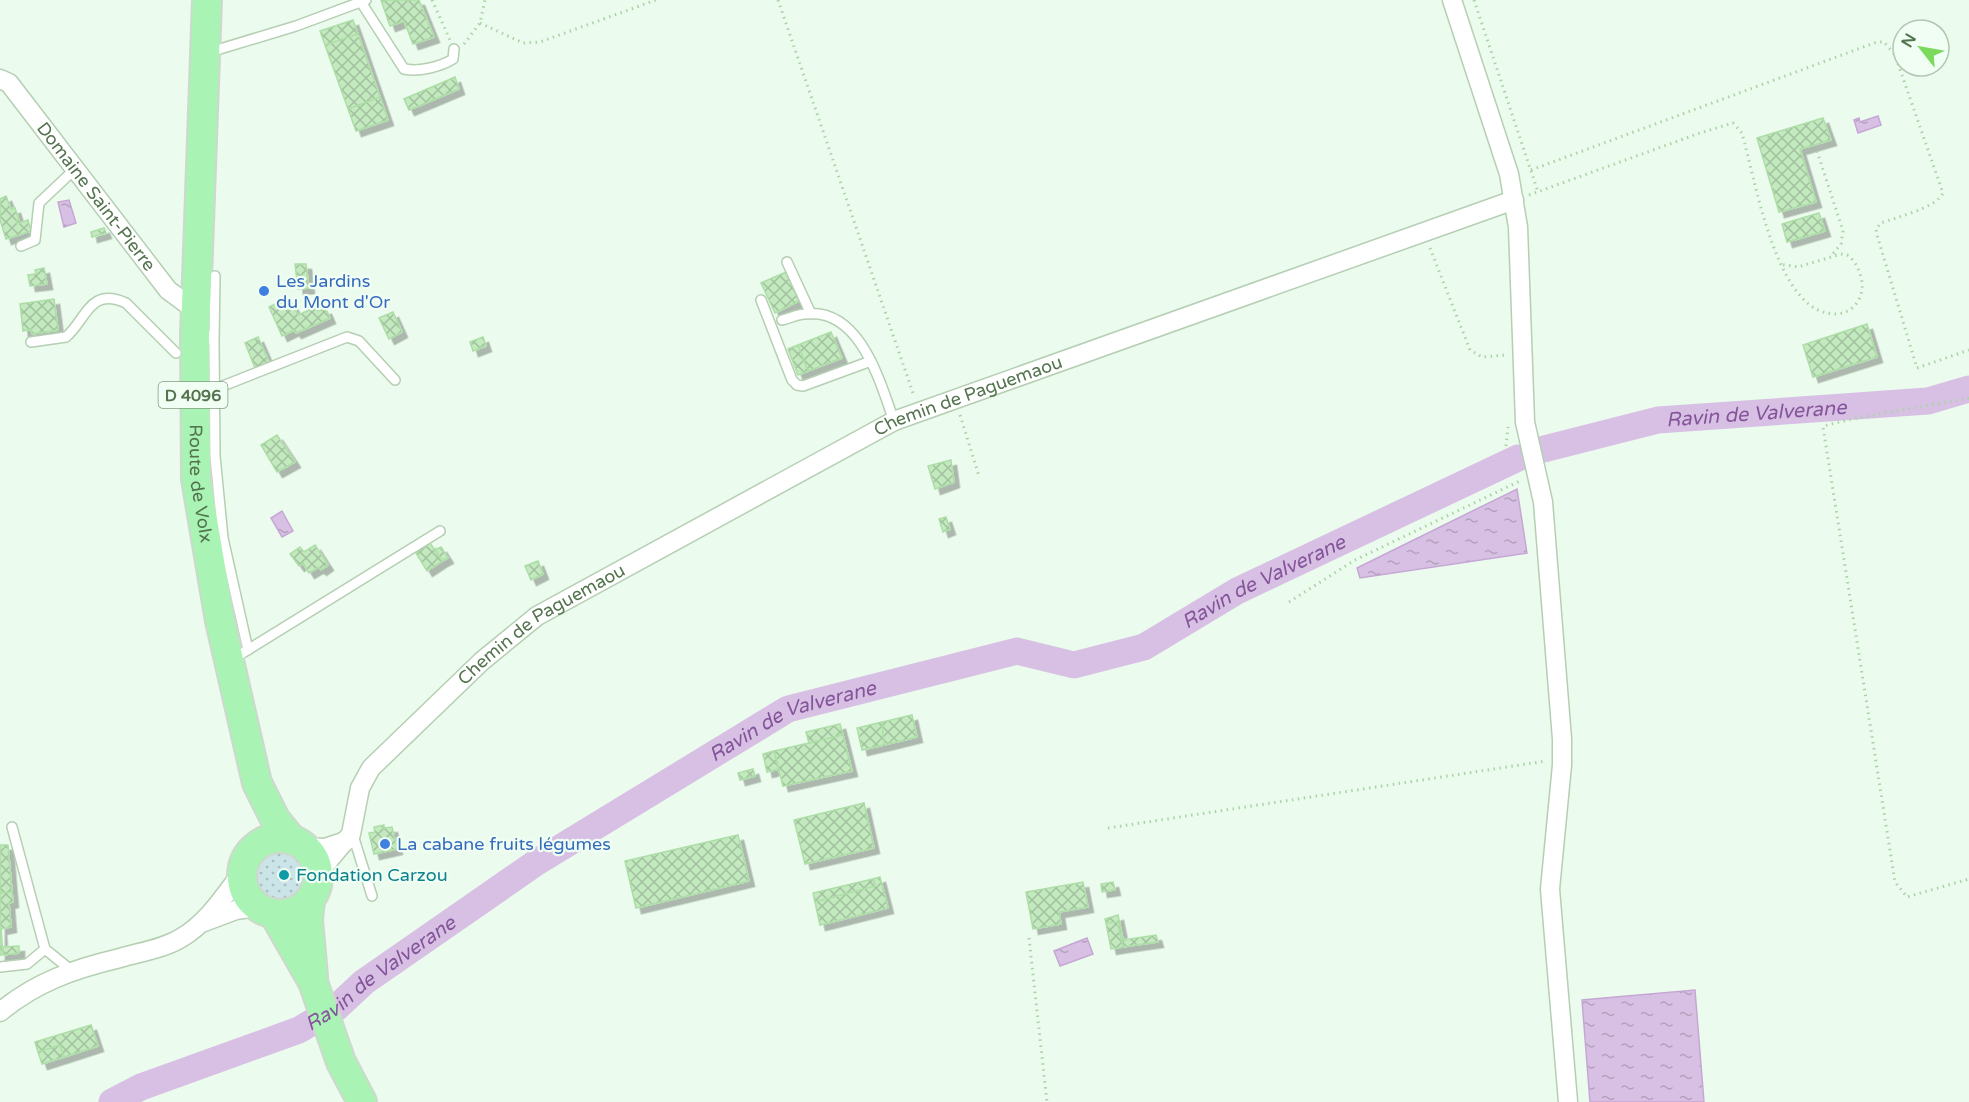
<svg xmlns="http://www.w3.org/2000/svg" width="1969" height="1102" font-family="'Varela Round',sans-serif">
<style>
.grass{fill:url(#grass-dots)}
.water{fill:url(#water-ripples);stroke:#c6a7d4;stroke-width:1.5}
.lines{fill:none;stroke-linecap:round;stroke-linejoin:round}
.river{stroke:#d8c0e4;stroke-width:27}
.building{fill:url(#building-cross-hatch);stroke:#acdfa6;stroke-width:1.5;filter:url(#shadow)}
.service-casing{stroke:#b5cfb3;stroke-width:12}
.minor-casing{stroke:#b5cfb3;stroke-width:21}
.primary-casing{stroke:#cfd8ce;stroke-width:32}
.path{stroke:#abd3a7;stroke-width:3;stroke-dasharray:1.5 4.5;stroke-linecap:butt}
.service{stroke:#fff;stroke-width:9}
.minor{stroke:#fff;stroke-width:18}
.primary{stroke:#a9f3b4;stroke-width:28}
.shop-dot{fill:#3f7fe0;stroke:#f1fef3;stroke-width:2}
.culture-dot{fill:#0f9aa8;stroke:#f1fef3;stroke-width:2}
.labels{text-anchor:middle;stroke-width:4.5;stroke-linejoin:round;paint-order:stroke}
.shield{fill:#f1fef3;stroke:#839d80;stroke-width:1.5}
.shield-label{font-size:16px;font-weight:bold;fill:#54744f}
.street-label{font-size:18px;fill:#54744f;stroke:#f1fef3}
.shop-label{font-size:18px;fill:#366cbe;stroke:#f1fef3;text-anchor:start}
.culture-label{font-size:18px;fill:#0d838f;stroke:#f1fef3;text-anchor:start}
.water-label{font-size:20px;font-style:italic;fill:#84559a;stroke:#f1fef3}
</style>
<defs>
<pattern id="grass-dots" width="8" height="8" patternUnits="userSpaceOnUse" patternTransform="scale(1.5)"><rect width="8" height="8" fill="#cae4e8"/><path d="M2 2h.1M6 6h.1" fill="none" stroke="#a7bdbe" stroke-width="1.8" stroke-linecap="round"/></pattern>
<pattern id="water-ripples" width="26" height="14" patternUnits="userSpaceOnUse" patternTransform="scale(1.5)"><rect width="26" height="14" fill="#d8c0e4"/><path d="M2 4q2-2 4 0t4 0M15 11q2-2 4 0t4 0" fill="none" stroke="#b2a1bb"/></pattern>
<pattern id="building-cross-hatch" width="8" height="8" patternUnits="userSpaceOnUse" patternTransform="scale(1.5)"><rect width="8" height="8" fill="#c3e9bf"/><path d="M0 0l8 8M0 8l8-8" fill="none" stroke="#a1c19e"/></pattern>
<filter id="shadow"><feDropShadow dx="5.5" dy="5.5" stdDeviation="0" flood-color="#0004"/></filter>
</defs>
<rect width="100%" height="100%" fill="#ebfbed"/>
<path class="grass" d="M257 876a24 24 0 1 1 48 0a24 24 0 1 1-48 0Z"/>
<path class="water" d="M1878,116l3,9 -23,8 -4,-13 5,-2 1,4z
M69,200l7,23 -12,4 -6,-25z
M1517,489l10,64 -167,25 -3,-10z
M282,511l11,20 -11,6 -11,-19z
M1087,938l6,16 -33,12 -6,-15z
M1695,990l9,112h-114l-8,-102z"/>
<g class="lines">
<g class="river">
<path id="s1" d="M1544,449l114,-29 270,-19 41,-12"/>
<path id="s2" d="M112,1102l29,-15 158,-57 37,-22 28,-26 173,-120 251,-153 229,-58 57,14 70,-18 93,-56 281,-133"/>
</g>
</g>
<path class="building" d="M381,0h38l15,37 -21,7 -9,-23 -14,5z
M353,20l5,14 -33,11 -5,-14z
M358,34l22,63 -32,12 -23,-64z
M455,77l4,12 -50,21 -5,-11z
M380,97l8,23 -32,11 -8,-22z
M1823,118l8,22 -31,9 16,53 -37,10 -22,-74z
M6,196l5,13 4,-1 4,12 -3,1 1,3 11,-4 3,11 -25,8 -6,-19v-21z
M1819,213l6,18 -38,11 -5,-18z
M104,228l2,5 -14,4 -1,-5z
M295,264h11l3,24 -11,1z
M44,268l3,16 -17,2 -2,-11 8,-1 -1,-4z
M786,272l13,29 -24,12 -14,-30z
M289,298l9,17 18,-8 2,4 8,-2 4,9 -34,15 -2,-3 -12,6 -13,-29z
M54,299l4,31 -26,4 -1,-5 -8,2 -3,-27z
M393,312l9,20 -13,7 -10,-21z
M1867,324l10,33 -64,20 -10,-32z
M831,332l11,26 -34,13 -10,-26z
M258,337l11,25 -14,6 -10,-25z
M483,337l3,9 -13,5 -3,-9z
M798,345l10,26 -10,4 -10,-26z
M277,435l18,27 -18,10 -16,-27z
M951,460l3,22 -19,7 -7,-23z
M946,517l4,12 -7,3 -4,-13z
M430,543l12,18 -15,10 -11,-18z
M315,545l13,20 -7,5 -2,-3 -10,6 -6,-10 -4,3 -9,-12 10,-7 4,5z
M441,547l7,11 -6,3 -7,-11z
M538,561l5,13 -12,6 -6,-14z
M912,715l5,22 -33,8 -2,-23z
M882,722l2,23 -22,5 -5,-22z
M840,724l3,11 -34,8 -3,-11z
M843,735l9,36 -69,15 -9,-35z
M774,751l5,18 -12,3 -4,-18z
M753,769l2,7 -15,4 -2,-7z
M864,803l10,45 -69,16 -11,-44z
M384,825v3l8,-1 5,22 -23,5 -5,-21 6,-1 -1,-5z
M738,835l11,46 -113,27 -11,-47z
M0,845h8l4,47 -12,1z
M880,877l8,31 -68,17 -5,-23 60,-16 -2,-7z
M873,879l2,7 -60,16 -2,-9z
M1083,882l5,25 -29,5 2,12 -28,5 -7,-37z
M1113,882l2,8 -13,2 -1,-8z
M12,892l1,10 -4,1 2,24 -10,2 2,26h-3v-62z
M1118,915l5,25 33,-5 2,7 -35,5 -6,-25 -11,1 -1,-4z
M1117,922l6,25 -12,2 -5,-26z
M19,946v7l-16,2v-8z
M91,1025l7,21 -34,11 -4,-12 -22,7 -3,-10z
M60,1045l4,12 -22,7 -4,-12z"/>
<g class="lines">
<g class="service-casing">
<path id="service" d="M361,2l43,67c15,3 36,-2 49,-10l1,-10
M210,52l86,-26 70,-26
M21,246l14,-6 4,-37 36,-34
M787,262l24,52
M761,300l31,80 5,5 6,1 68,-25
M782,320c8,-2 16,-6 23,-6 55,-7 75,68 89,107
M200,335l9,1 5,6 1,114 8,82
M31,342l35,-5c20,-17 24,-51 60,-34l50,50
M214,342l1,-66
M215,389l132,-52 12,4 36,39
M219,535l4,3 25,112
M233,659l207,-128
M12,827l33,122 27,22
M352,832l20,64
M0,967l27,-3 18,-15"/>
</g>
<g class="minor-casing">
<g id="minor">
<path d="M1452,0l57,174 9,53 7,195 18,80 19,237v26l-12,124 18,213"/>
<path id="s3" d="M0,79l9,4 159,207 27,20"/>
<path d="M305,847l20,1 21,-7"/>
<path id="s4" d="M318,873l33,-39 9,-46 11,-20 111,-107 55,-45 357,-195 620,-221"/>
<path d="M204,922l32,-12 22,-3"/>
<path d="M0,1012c36,-30 74,-43 120,-54 20,-6 43,-9 61,-20 27,-16 43,-42 62,-67"/>
</g>
</g>
<g class="primary-casing">
<g id="primary">
<path id="s5" d="M207,0l-12,334 1,145 24,142 37,162 18,36 16,20"/>
<circle cx="280" cy="876" r="38"/>
<path d="M310,900l-2,20 5,56"/>
<path d="M274,914l39,68 28,80 21,40"/>
</g>
</g>
<path class="path" d="M432,0l18,40
M778,0l136,396
M1474,0l64,192
M480,23l43,20 17,-1 116,-42
M464,44l16,-21 5,-23
M1817,151l26,80 -2,13 -9,11
M1531,170l346,-128h7l11,13 48,138c-7,15 -46,24 -62,30l-5,6 1,6 40,133 52,-18
M1529,195l171,-62 33,-10 9,10c13,46 33,170 85,180 9,2 19,1 26,-6 7,-6 10,-16 9,-25 -2,-11 -6,-21 -15,-27l-6,-1 -43,13 -19,-3
M1430,248l40,102 12,7 25,-2
M1969,398c-19,4 -139,23 -146,29l72,455 12,15 62,-18
M960,415l19,61
M1506,446l2,-19
M1289,602l66,-42 167,-80
M1108,828l438,-67
M1029,938l18,164"/>
<use href="#service" class="service"/>
<use href="#minor" class="minor"/>
<use href="#primary" class="primary"/>
</g>
<g class="shop-dot">
<circle cx="264" cy="291" r="6"/>
<circle cx="385" cy="844" r="6"/>
</g>
<circle class="culture-dot" cx="284" cy="875" r="6"/>
<g class="labels">
<rect class="shield" x="158.5" y="382" width="69" height="26" rx="4.5"/>
<g class="shield-label">
<text x="193" y="401">D 4096</text>
</g>
<g class="street-label">
<text dy="6" stroke="none"><textPath href="#s3" startOffset="153">Domaine Saint-Pierre</textPath></text>
<text dy="6" stroke="none"><textPath href="#s4" startOffset="831">Chemin de Paguemaou</textPath></text>
<text dy="6" stroke="none"><textPath href="#s5" startOffset="484">Route de Volx</textPath></text>
<text dy="6" stroke="none"><textPath href="#s4" startOffset="345">Chemin de Paguemaou</textPath></text>
</g>
<g class="shop-label">
<text x="276" y="287">Les Jardins<tspan x="276" dy="21">du Mont d'Or</tspan></text>
<text x="397" y="850">La cabane fruits légumes</text>
</g>
<g class="culture-label">
<text x="296" y="881">Fondation Carzou</text>
</g>
<g class="water-label">
<text dy="7" stroke="none"><textPath href="#s1" startOffset="216">Ravin de Valverane</textPath></text>
<text dy="7" stroke="none"><textPath href="#s2" startOffset="1290">Ravin de Valverane</textPath></text>
<text dy="7" stroke="none"><textPath href="#s2" startOffset="786">Ravin de Valverane</textPath></text>
<text dy="7" stroke="none"><textPath href="#s2" startOffset="300">Ravin de Valverane</textPath></text>
</g>
</g>
<g transform="translate(1921 48) rotate(301)"><circle r="28" fill="#f1fef3" stroke="#b2c7b1" stroke-width="1.5"/>
<path d="M0-4.5L10 22L0 15L-10 22Z" fill="#7bda5b"/>
<text y="-9" font-size="16" font-weight="bold" text-anchor="middle" fill="#54744f">N</text>
</g>
</svg>
